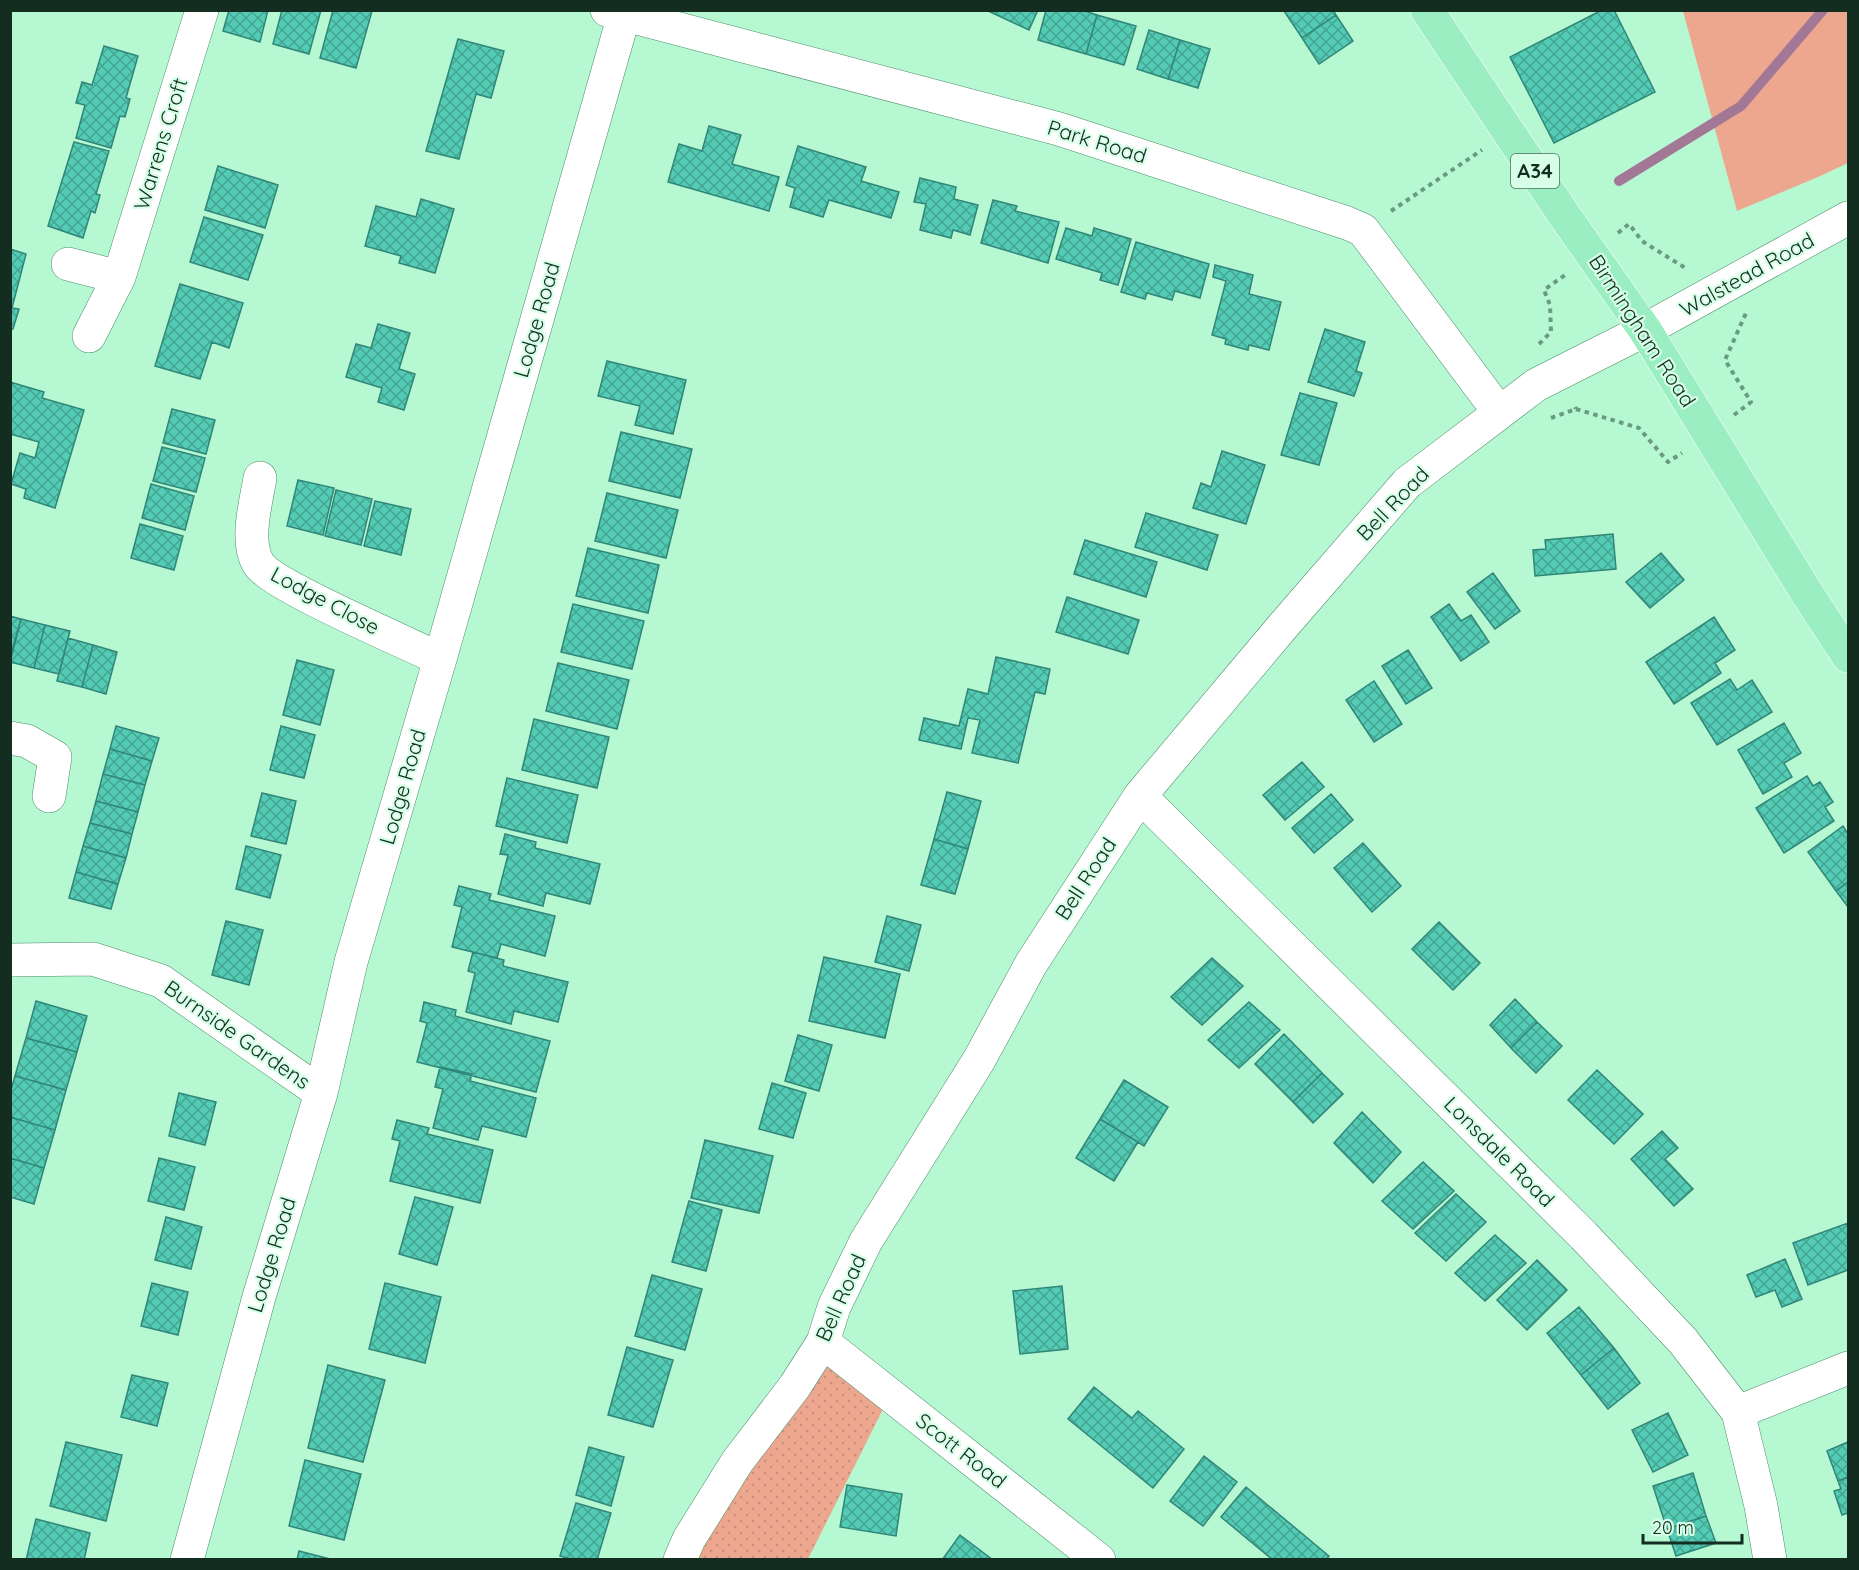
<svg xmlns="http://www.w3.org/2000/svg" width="1859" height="1570" font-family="Quicksand,sans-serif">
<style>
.grass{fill:#eda78f}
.park{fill:url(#park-dots)}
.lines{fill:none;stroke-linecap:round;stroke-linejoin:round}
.stream{stroke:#a37796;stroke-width:10}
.building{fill:url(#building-cross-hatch);stroke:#308677;stroke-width:1.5}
.minor-casing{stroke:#4c8c6a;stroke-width:34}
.tertiary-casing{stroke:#4c8c6a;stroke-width:34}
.trunk-casing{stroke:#fff;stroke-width:34}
.path{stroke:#6a9a7f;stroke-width:4;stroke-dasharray:4.5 4.5;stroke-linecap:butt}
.minor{stroke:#fff;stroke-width:33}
.tertiary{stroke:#fff;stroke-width:33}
.trunk{stroke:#9aeec2;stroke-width:33}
.labels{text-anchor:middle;stroke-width:4.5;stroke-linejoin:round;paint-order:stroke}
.shield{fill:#d7ffe7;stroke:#4e6d5c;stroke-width:1.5}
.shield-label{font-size:20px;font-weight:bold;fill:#132e20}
.street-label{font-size:21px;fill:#132e20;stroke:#d7ffe7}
</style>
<defs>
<pattern id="park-dots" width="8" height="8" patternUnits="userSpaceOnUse" patternTransform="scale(1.5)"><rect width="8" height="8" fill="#eda78f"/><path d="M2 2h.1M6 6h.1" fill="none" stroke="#ca907b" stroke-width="1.8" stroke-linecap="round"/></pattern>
<pattern id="building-cross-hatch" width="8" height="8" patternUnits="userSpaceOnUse" patternTransform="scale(1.5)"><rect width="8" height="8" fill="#53cbb5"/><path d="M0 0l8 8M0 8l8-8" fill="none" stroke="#44a593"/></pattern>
</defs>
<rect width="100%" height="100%" fill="#b5f8d2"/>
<path class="grass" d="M1683,11h165v152l-30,14 -81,34z"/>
<path class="park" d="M823,1360l62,45 -77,154 -110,1 5,-13 45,-74z"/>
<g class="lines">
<path class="stream" d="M1619,181l122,-75 82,-96"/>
</g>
<path class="building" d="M229,10h39l-8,32 -37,-11z
M282,10h39l-12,44 -36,-10z
M333,10l39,1 -16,57 -36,-10z
M986,10h52l-9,20z
M1046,10h36l15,5 -11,39 -48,-14z
M1333,10l3,5 -34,23 -18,-27z
M1602,10h12l41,82 -101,51 -44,-86z
M1097,15l39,11 -12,39 -38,-11z
M1336,15l17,26 -34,23 -17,-26z
M1149,30l31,10 -12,39 -31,-10z
M458,39l46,12 -13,47 -15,-4 -17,65 -33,-8z
M1180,40l30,9 -12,39 -30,-9z
M104,46l34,10 -12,42 4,1 -5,18 -5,-1 -9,32 -35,-10 9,-33 -9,-2 6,-21 10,3z
M709,126l32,9 -9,29 47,13 -10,34 -101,-29 11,-38 23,7z
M74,142l35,9 -13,43 4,1 -5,18 -4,-2 -8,27 -35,-12z
M798,146l68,21 -5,14 38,11 -8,26 -62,-18 -6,17 -33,-10 5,-19 -9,-3z
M218,166l60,19 -13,43 -60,-18z
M920,178l36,9 -2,12 24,6 -8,30 -17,-5 -2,8 -31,-8 6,-26 -12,-2z
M421,199l33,10 -19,64 -36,-10 2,-7 -36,-10 11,-40 40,11z
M993,200l24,6 -2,5 44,11 -11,41 -67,-20z
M204,217l59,18 -15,45 -58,-18z
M1066,228l26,8 2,-8 37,11 -13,46 -18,-5 2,-7 -46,-14z
M1136,242l73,22 -9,34 -25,-7 -3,9 -25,-7 -2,6 -24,-7z
M10,249l16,5 -14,54 7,1 -6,20h-3z
M1215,265l38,10 -4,19 32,8 -12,48 -20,-5 -1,5 -23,-6 1,-5 -14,-4 14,-54 -13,-4z
M180,284l63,19 -14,45 -17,-6 -12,37 -45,-13z
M378,324l32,9 -11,36 16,5 -11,36 -26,-8 4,-14 -36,-11 10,-33 15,4z
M1325,329l40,13 -9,29 6,2 -8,23 -46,-14z
M607,361l79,19 -13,54 -38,-9 5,-19 -42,-10z
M10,382l34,10 -2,6 42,12 -29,98 -31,-10 2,-9 -15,-5 9,-31 15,5 4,-16 -29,-8z
M1300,393l37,10 -18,62 -38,-10z
M172,409l43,11 -9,34 -43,-11z
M621,432l71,17 -12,49 -71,-17z
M162,447l43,11 -9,34 -43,-11z
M1222,451l43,14 -19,59 -53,-16 8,-25 10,4z
M298,480l36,8 -11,47 -36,-9z
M151,484l43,12 -9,34 -43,-12z
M336,490l36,9 -11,46 -36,-9z
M607,493l71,17 -12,48 -71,-17z
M375,501l36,8 -10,46 -37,-9z
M1146,513l72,22 -11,35 -72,-23z
M140,524l43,12 -9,34 -43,-12z
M1613,534l3,35 -81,7 -2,-26 13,-1 -1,-9z
M1085,540l72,22 -11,35 -72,-23z
M588,548l71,17 -11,48 -72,-17z
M1661,553l23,27 -34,28 -24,-26z
M1493,573l27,38 -25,18 -28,-37z
M1067,597l72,23 -11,34 -72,-22z
M573,604l71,17 -12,48 -71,-17z
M1449,604l12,17 10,-6 18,27 -28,19 -30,-44z
M10,616l11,3 -11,38z
M1714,617l21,33 -20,13 6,10 -47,31 -28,-42z
M21,619l24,6 -11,43 -24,-6z
M45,625l25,6 -11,43 -25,-6z
M68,638l25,7 -11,42 -25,-6z
M93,645l24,7 -11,42 -24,-7z
M1408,650l24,38 -26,16 -24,-38z
M996,657l54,12 -5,25 -10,-2 -17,71 -46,-10 8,-33 -12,-2 -7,31 -42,-9 5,-22 35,8 9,-37 20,5z
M297,660l37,10 -14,55 -37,-10z
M558,663l71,17 -12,49 -71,-18z
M1730,679l7,11 15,-10 20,32 -55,33 -26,-42z
M1374,681l28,43 -28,18 -28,-42z
M534,719l75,18 -12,51 -75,-18z
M1784,723l17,30 -17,10 8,14 -29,17 -25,-44z
M116,726l43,12 -7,23 -42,-12z
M281,726l34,9 -11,43 -34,-8z
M110,749l42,12 -7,24 -42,-11z
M1302,762l22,25 -39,33 -22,-25z
M103,774l42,11 -7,27 -42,-11z
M1807,776l6,10 7,-4 13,20 -8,5 9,14 -50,32 -28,-45z
M507,778l71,17 -11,48 -71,-17z
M947,792l34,9 -13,48 -34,-10z
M262,793l34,8 -10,43 -35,-8z
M1331,794l22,26 -39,33 -22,-25z
M96,801l42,11 -6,22 -42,-11z
M90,823l42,11 -6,24 -43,-12z
M1843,826l5,8v48l-12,9 -28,-39z
M505,834l31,8 -1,6 65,16 -10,40 -44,-11 -3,13 -45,-12 10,-39 -8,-1z
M934,839l34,10 -13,45 -34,-9z
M1363,843l38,43 -29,26 -38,-44z
M83,846l43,12 -8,26 -42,-12z
M246,846l35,9 -11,43 -34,-9z
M76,872l42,12 -7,25 -42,-11z
M1848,882v25l-12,-16z
M459,886l32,8 -2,6 66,16 -10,40 -44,-12 -4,14 -45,-11 10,-40 -8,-2z
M887,916l34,9 -12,46 -34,-9z
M226,921l37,9 -14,55 -37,-10z
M1439,922l41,41 -27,27 -41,-41z
M473,952l31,8 -1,6 65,16 -10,40 -44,-11 -3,13 -45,-12 9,-39 -7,-2z
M824,957l76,17 -15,64 -76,-17z
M1212,958l31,28 -41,39 -31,-28z
M1515,999l22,23 -26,26 -21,-23z
M36,1001l51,15 -10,36 -51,-14z
M424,1002l32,8 -1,6 95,25 -14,51 -119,-30 10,-39 -7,-2z
M1249,1002l31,28 -41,38 -31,-28z
M1537,1022l25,24 -26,27 -25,-25z
M1284,1034l38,39 -29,29 -38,-38z
M798,1035l34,10 -13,46 -34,-10z
M26,1038l51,14 -11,38 -51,-14z
M440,1067l32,7 -2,7 66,17 -10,39 -44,-11 -4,14 -45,-12 10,-39 -8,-2z
M1597,1070l46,44 -29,30 -46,-44z
M1322,1073l21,21 -30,29 -20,-21z
M15,1076l51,14 -11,40 -45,-13v-24z
M1124,1080l44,27 -24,39 -44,-27z
M772,1083l34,10 -13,45 -34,-9z
M179,1093l37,9 -11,43 -36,-9z
M1362,1112l39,40 -28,31 -39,-40z
M10,1117l45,13 -11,38 -34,-10z
M1100,1119l38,23 -24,39 -38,-23z
M397,1120l32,8 -2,6 66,16 -13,53 -90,-22 10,-40 -8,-2z
M1662,1131l16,17 -13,11 28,30 -19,17 -43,-47z
M705,1140l68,16 -14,57 -68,-15z
M10,1158l34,10 -10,36 -24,-7z
M159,1158l36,9 -11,43 -36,-9z
M1423,1162l31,29 -41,38 -31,-28z
M1456,1194l30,28 -40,39 -31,-28z
M415,1197l38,10 -16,58 -38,-11z
M689,1201l33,9 -16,61 -34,-9z
M166,1217l36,10 -11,42 -36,-9z
M1848,1223v47l-40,15 -15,-42z
M1495,1235l31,28 -41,38 -30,-28z
M1785,1259l17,40 -20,8 -7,-17 -19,7 -9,-22z
M1537,1260l30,30 -40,40 -30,-30z
M652,1275l50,14 -17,61 -50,-14z
M152,1283l36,9 -10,43 -37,-9z
M385,1283l56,14 -16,66 -56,-14z
M1062,1286l6,63 -48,5 -7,-63z
M1579,1307l35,41 -33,27 -34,-42z
M627,1347l46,13 -20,67 -45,-12z
M1614,1348l26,35 -32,26 -27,-34z
M328,1365l57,15 -22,82 -55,-14z
M132,1375l36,8 -11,43 -36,-9z
M1094,1387l38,31 6,-7 46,38 -31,39 -85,-69z
M1668,1413l20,42 -35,17 -21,-42z
M66,1442l56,13 -16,66 -56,-15z
M1848,1442v35l-10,4 -11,-30z
M589,1447l35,10 -13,49 -35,-11z
M1204,1456l33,26 -34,44 -33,-25z
M305,1460l56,14 -17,66 -55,-14z
M1693,1473l13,43 -39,13 -14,-43z
M1848,1477v36l-6,2 -8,-24 7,-2 -3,-8z
M847,1485l55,9 -6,42 -56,-9z
M1246,1487l83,69 -3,4h-53l-52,-43z
M576,1503l35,10 -14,47h-23l-14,-4z
M1706,1516l10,27 -40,13 -9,-27z
M36,1519l54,14 -6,27h-58z
M960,1535l33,25h-51z
M299,1551l35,9h-37z"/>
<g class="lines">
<g class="minor-casing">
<path id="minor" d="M607,10l452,119 288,94 16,7 136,182
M68,264l51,13
M89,336l30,-59 83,-267
M260,478c-4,24 -15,63 -2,85 12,22 152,81 182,96
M10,738l17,3 28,16 -6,39
M1140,796l444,440 99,105 55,71 23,94 9,54
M10,960l83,-1 68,22 160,112
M823,1342l276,218
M1738,1412l110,-44
M187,1560l72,-263 62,-204 30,-131 89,-303 184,-644
M680,1560l9,-21 48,-77 58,-76 28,-44 11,-35 32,-66 113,-181 52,-96 109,-168 143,-170 124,-143 129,-98 109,-55"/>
</g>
<g class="tertiary-casing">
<path id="tertiary" d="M1645,330l203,-112"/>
</g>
<g class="trunk-casing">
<path id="trunk" d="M1427,10l137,205 81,115 163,265 40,61"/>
</g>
<path class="path" d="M1391,211l91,-61
M1618,233l11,-9 13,17 45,28
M1539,344l12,-12 -1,-27 -6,-15 21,-15
M1576,409l63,19 29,34 14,-9
M1734,415l17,-13 -26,-42 21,-47
M1551,418l25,-9 -1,-2"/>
<use href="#minor" class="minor"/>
<use href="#tertiary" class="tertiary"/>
<use href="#trunk" class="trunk"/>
</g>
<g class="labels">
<rect class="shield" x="1511" y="154" width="48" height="34" rx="4.5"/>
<g class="shield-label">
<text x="1535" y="178">A34</text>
</g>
<g class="street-label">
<text transform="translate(1097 142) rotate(17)" y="7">Park Road</text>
<text transform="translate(161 144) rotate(-73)" y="7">Warrens Croft</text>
<text transform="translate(1747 275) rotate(-29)" y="7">Walstead Road</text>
<text transform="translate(537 320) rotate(-74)" y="7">Lodge Road</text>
<text transform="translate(1642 331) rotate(57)" y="7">Birmingham Road</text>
<text transform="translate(1393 504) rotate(-46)" y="7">Bell Road</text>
<text transform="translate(325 601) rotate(28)" y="7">Lodge Close</text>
<text transform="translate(403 787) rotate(-74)" y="7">Lodge Road</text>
<text transform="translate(1086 879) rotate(-57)" y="7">Bell Road</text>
<text transform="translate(237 1035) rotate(35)" y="7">Burnside Gardens</text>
<text transform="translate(1499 1152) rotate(45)" y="7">Lonsdale Road</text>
<text transform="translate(272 1255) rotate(-73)" y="7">Lodge Road</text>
<text transform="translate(841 1298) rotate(-66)" y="7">Bell Road</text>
<text transform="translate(961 1451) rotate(38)" y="7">Scott Road</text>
</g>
</g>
<rect width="1859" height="1570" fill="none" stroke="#132e20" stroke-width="24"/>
<path d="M1643 1534v9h99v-9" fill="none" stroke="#132e20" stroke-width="3"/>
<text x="1652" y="1534" font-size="18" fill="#132e20" stroke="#d7ffe7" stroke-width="4.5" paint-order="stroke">20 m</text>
</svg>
